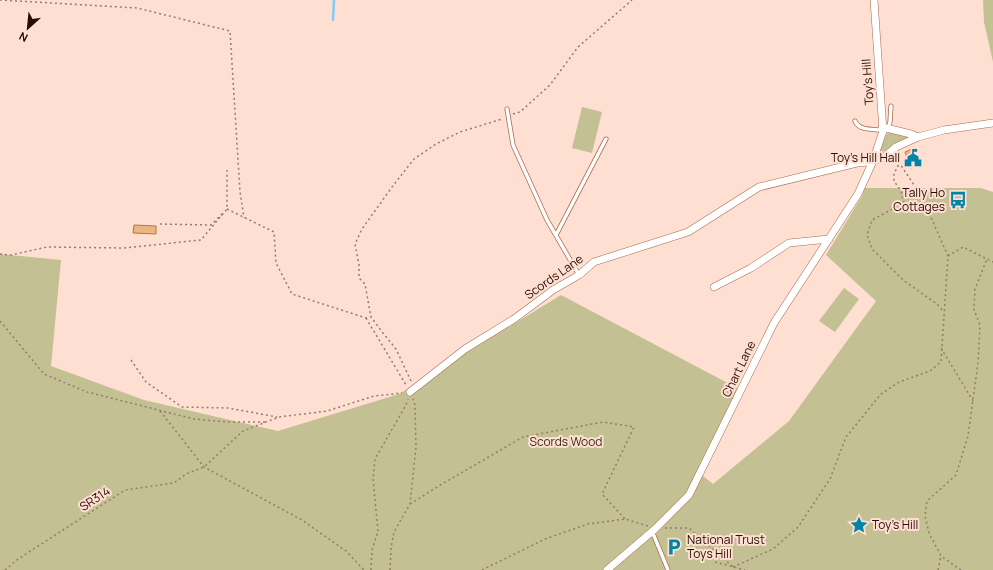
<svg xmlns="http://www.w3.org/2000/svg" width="993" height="570" font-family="Manrope,sans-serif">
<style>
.green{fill:#c3c093}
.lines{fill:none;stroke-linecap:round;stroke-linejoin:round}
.stream{stroke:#7dcfee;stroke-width:2.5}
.building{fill:#ecb683;stroke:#af7a45}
.service-casing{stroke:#ac694b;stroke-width:5}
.minor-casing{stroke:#ac694b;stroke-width:8}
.path{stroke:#977a6e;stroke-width:1.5;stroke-dasharray:2 3;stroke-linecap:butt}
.service{stroke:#fff;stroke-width:3.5}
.minor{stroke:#fff;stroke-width:7}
.labels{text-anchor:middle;stroke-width:4;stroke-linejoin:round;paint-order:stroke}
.street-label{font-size:12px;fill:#270d03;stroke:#fedfd2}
.poi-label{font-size:12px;fill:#270d03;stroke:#fedfd2;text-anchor:end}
.park-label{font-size:12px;fill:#333111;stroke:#fedfd2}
</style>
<rect width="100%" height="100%" fill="#fedfd2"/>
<path class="green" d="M983,0h10v62l-9,-40z
M582,107l20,5 -10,41 -20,-5z
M889,132l20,6 -30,16 7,-19z
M865,188h116l12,4v378h-993v-316l61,6 -10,106 93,34 134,31 121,-37 162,-99 178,94 -41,83 15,12 76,-63 87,-120 -50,-46 36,-59z
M844,288l15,11 -24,33 -16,-11z"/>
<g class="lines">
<path class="stream" d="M333,20l1,-20"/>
</g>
<path class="building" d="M914,148l6,17 -9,3 -6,-16z
M134,225l22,1v8l-23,-1z"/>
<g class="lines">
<g class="service-casing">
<path id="service" d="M507,109l6,36 34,75 32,55
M855,121c4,10 18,8 27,9
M888,128l2,-6 1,-16
M556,235l50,-96
M652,531l16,39"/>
</g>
<g class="minor-casing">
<path id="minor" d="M882,127l29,7 7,3
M714,287l37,-19 38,-25 40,-4
M410,392l55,-43 49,-30 39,-29 26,-15 15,-13 94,-30 71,-45 98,-24 11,-1 15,-4 13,-11 22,-10 26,-7 49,-7
M607,570l48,-41 34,-34 85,-172 84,-129 15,-33 10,-30 -9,-131"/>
</g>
<path class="path" d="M0,0l137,8 93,23 10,161 4,26
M513,114l7,-2 30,-27 28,-38 54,-47
M898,155c1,7 1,13 -4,17v9l7,10 3,12 -32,17 -5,15 5,14 31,31 34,24 7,8
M227,209l47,23 2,31 16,31 74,24h4
M160,224l51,1 13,-13
M0,254l11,1 36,-8 77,1 77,-8 26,-31v-39
M948,256l15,-9 30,15
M366,318l40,67
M0,321l44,53 43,18 107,27 35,3h36
M941,348l32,53
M131,360l15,22 36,25 46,1 49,9
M411,381l-15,-32 -13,-16 -12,-16 -6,-33 -6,-6v-13l-4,-21 7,-15 30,-42 22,-28 22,-15 24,-12 42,-13
M160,411l44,56 98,53 44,31 18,19
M410,504l32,-20 81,-47 80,-15 31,5 -32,67 23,25
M665,528h24l44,39
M715,562l30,8
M733,567l40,-18 25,-22 32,-48 16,-42 35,-43 18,-12 31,-11 11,-9 7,-106 -26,-59 -24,-36
M5,570l13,-11 107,-69 49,-7 12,-9 18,-7 39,-36 36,-14 48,-6 47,-15 28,-3
M371,570l1,-20 6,-19 -5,-52 2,-20 31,-54 2,-6
M390,570l1,-22 3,-16 16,-28 6,-57 -1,-42 -2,-6
M482,570l63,-31 43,-15 37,-5 23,7
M938,570l3,-14
M961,570l-20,-14 -12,-23 -4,-17 2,-15 29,-26 12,-39 10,-73 2,-38 -6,-15 1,-21 12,-30"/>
<use href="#service" class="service"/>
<use href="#minor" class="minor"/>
</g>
<defs>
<g id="civic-bare" transform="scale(1.38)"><path d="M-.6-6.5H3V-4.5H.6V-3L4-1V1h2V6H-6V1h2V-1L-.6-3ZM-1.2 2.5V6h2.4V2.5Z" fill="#0084a7" stroke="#fedfd2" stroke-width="2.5" paint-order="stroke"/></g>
<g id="bus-bare" transform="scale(1.38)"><path d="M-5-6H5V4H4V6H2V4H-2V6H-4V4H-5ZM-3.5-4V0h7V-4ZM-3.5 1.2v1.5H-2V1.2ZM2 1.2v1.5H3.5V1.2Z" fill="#0084a7" stroke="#fedfd2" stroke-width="2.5" paint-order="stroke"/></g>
<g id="sight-bare" transform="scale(1.38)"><path d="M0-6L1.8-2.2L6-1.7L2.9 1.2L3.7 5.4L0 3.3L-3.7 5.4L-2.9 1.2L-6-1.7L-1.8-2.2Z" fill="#0084a7" stroke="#fedfd2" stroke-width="2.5" paint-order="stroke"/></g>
<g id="parking-bare" transform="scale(1.38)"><path d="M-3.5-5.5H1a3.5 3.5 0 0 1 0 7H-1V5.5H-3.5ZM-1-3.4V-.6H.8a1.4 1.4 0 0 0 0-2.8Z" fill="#0084a7" stroke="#fedfd2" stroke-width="2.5" paint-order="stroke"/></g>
</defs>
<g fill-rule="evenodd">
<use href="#civic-bare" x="913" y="158"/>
<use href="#bus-bare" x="958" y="200"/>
<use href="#sight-bare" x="859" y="525"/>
<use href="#parking-bare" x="674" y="547"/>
</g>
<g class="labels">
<g class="street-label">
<text transform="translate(868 82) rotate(-94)" y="4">Toy's Hill</text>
<text transform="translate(554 277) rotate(-35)" y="4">Scords Lane</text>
<text transform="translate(739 369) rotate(-64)" y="4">Chart Lane</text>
<text transform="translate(95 499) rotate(-33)" y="4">SR314</text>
</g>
<g class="poi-label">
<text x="900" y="162">Toy's Hill Hall</text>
<text x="945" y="197">Tally Ho<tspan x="945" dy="14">Cottages</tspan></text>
<text x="872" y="529" text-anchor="start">Toy's Hill</text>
<text x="687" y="544" text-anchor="start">National Trust<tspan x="687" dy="14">Toys Hill</tspan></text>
</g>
<g class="park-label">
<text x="566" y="446">Scords Wood</text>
</g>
</g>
<g transform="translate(28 28) rotate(207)" stroke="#fedfd2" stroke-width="3" paint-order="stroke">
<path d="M0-3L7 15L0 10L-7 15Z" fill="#270d03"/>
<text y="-6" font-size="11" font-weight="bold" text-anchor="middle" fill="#270d03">N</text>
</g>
</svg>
